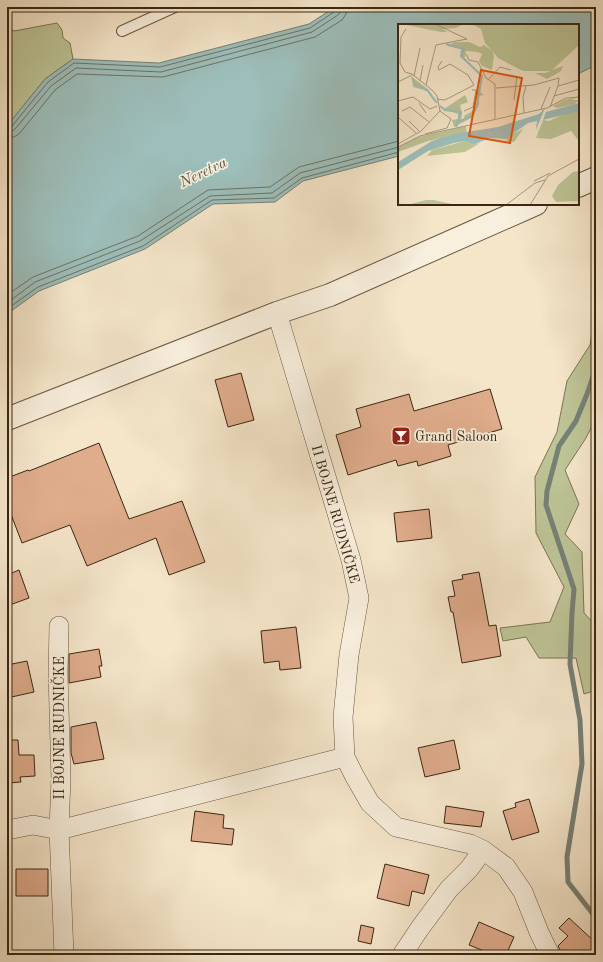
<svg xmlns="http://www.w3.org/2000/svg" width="603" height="962" font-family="'Old Standard TT',serif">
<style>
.green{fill:#bdc496;stroke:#7c7554}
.water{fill:#9dbeba;stroke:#768176}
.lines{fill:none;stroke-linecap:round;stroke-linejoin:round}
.shore{stroke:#6c7266;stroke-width:1}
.stream{stroke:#768176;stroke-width:5}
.building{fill:#dfac8c;stroke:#3b2611}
.service-casing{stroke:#6a563f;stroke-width:12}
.minor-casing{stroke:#6a563f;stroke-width:20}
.tertiary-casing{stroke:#6a563f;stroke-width:24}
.service{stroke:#f8efdd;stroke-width:10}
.minor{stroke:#f8efdd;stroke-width:19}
.tertiary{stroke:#f8efdd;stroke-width:22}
.labels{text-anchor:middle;stroke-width:3.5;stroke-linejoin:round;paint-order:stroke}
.poi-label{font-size:14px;fill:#3b2611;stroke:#f8efdd;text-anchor:start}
.street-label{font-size:14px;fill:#3b2611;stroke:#f8efdd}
.water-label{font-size:15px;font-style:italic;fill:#585444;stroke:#f8efdd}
.inset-river{fill:none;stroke:#9dbeba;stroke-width:2}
.inset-road{fill:none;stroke:#ab9980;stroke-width:1}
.view{fill:#df560c;fill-opacity:0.15;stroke:#df560c;stroke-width:2}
.inset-edge{fill:none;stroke:#3b2611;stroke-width:2}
</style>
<rect width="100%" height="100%" fill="#f5e6ca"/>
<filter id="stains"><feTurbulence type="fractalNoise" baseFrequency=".005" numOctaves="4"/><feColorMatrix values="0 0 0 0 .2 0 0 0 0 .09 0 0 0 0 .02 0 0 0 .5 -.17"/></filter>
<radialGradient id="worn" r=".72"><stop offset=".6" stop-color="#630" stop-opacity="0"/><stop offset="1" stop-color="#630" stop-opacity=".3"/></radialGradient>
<path class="green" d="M57,23l5,7 1,8 7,5 3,16 -28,20 -38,47v-99l7,4z
M596,312v106l-10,20 -21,32 14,34 -14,30 17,18 2,61 12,13v64l-12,4 -8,-36h-37l-13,-21 -23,4 -3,-13 50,-6 14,-35 -28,-54 -1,-56 22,-45 10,-51 23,-36z"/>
<path class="water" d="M335,7h261v58l-18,9v-49h-179v131l-96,25 -28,21 -62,2 -68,45 -106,42 -32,23v-188l38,-47 28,-20 86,4 150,-39z"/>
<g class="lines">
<path class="shore" d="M7,127l5,-1 36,-44 26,-19 86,4 150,-39 24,-16 2,-5
M7,132h4l4,-3 36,-43 25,-18 85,4 151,-40 26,-17 3,-4v-4
M7,138l7,-1 5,-3 36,-44 22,-16 86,3 152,-40 27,-17 4,-6 1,-7
M7,295l26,-18 105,-41 70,-46 62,-3 29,-20 100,-26
M7,303l28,-21 105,-41 70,-45 62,-3 28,-20 99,-26
M7,309l31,-22 105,-41 69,-46 62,-2 28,-20 97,-26"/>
<path class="stream" d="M596,368l-9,26 -11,27 -17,25 -12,45 -1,14 28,84 -2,24 -2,51 10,56 2,44 -15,93 1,25 25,32 3,2"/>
</g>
<path class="building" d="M241,373l13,47 -26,7 -13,-47z
M490,389l12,40 -54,16 3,11 -33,10 -1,-5 -19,5 -2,-6 -48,15 -12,-40 25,-8 -5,-18 53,-15 5,17z
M99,443l30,76 53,-18 23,61 -36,13 -13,-37 -69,28 -17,-41 -48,18 -15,-39v-26l21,-8 1,1z
M429,509l3,29 -35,4 -3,-29z
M19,570l10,28 -22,8v-31z
M479,572l10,54 7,-1 5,31 -39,7 -9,-51h-2l-3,-15 7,-1 -3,-15 11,-2 -1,-4z
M296,627l5,41 -21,2 -1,-9 -15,2 -3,-32z
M99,649l3,17h-3l2,11 -32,6v-29z
M27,661l7,31 -27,6v-33z
M96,722l8,37 -30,5 -3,-11v-26z
M7,740h11l1,15h15l1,21 -15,1 1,5 -14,1z
M454,740l6,29 -35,8 -7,-29z
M529,799l10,33 -27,8 -9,-29 13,-4 -1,-4z
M446,806l38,6 -3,15 -37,-4z
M195,811l29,4 -1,13 11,1 -2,16 -41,-4z
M385,864l44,11 -5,19 -12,-3 -3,15 -32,-8z
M16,869h32v27h-32z
M569,918l27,25v4l-8,8h-23l-5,-5 -2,-4 10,-10 -9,-8z
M479,922l35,15 -8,18h-12l-25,-10z
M361,925l13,3 -3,16 -13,-3z"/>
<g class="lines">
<g class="service-casing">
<path id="service" d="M122,31l53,-24"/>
</g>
<g class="minor-casing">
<path id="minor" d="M277,313l74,247 8,38 -10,57 -6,62 2,40 10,20 15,26 26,24 74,17 13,6 23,17 17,25 16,40 11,23
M59,626l-1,47 3,106 -2,51 5,125
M7,830l26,-5 26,5 286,-73
M402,955l18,-27 29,-39 20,-20 14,-19"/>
</g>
<g class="tertiary-casing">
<path id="tertiary" d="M578,186l18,-8
M7,419l270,-106 53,-18 206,-91"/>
</g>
<use href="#service" class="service"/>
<use href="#minor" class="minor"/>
<use href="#tertiary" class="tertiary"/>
</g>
<defs>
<g id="bar-square" transform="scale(1)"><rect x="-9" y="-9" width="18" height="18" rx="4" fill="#8f2418" stroke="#f8efdd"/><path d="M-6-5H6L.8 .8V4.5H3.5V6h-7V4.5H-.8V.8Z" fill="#fff"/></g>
</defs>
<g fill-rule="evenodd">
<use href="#bar-square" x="401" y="436"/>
</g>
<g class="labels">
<g class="poi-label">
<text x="415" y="441">Grand Saloon</text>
</g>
<g class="street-label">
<text transform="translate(336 514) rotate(74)" y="5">II BOJNE RUDNIČKE</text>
<text transform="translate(59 728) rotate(-90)" y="5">II BOJNE RUDNIČKE</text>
</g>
<g class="water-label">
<text transform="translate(203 172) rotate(-26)" y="5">Neretva</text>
</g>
</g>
<g transform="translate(398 24)">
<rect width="181" height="181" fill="#f5e6ca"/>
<path d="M4,0h61l-7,4 -13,1 4,3h-6zM74,0h107v21l-27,25 11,-4 -2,5 -14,8 -12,-6h11l4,-2h-27l-25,-13 -13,-15 -4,-14zM57,18h14l11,5 4,-2 8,6 2,5 -2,14 -10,-4 -3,-5 3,-7 -4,-2 -12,-1 -1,6h-5l1,-8 -14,-3zM14,53l17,13 6,13 -8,-12 -14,-4zM79,65l7,6 -5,1v8l-6,13 -19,10 -2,-7 6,-1v-5l-14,-5 21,-14 3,7 -8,3 2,8 -1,7h2l2,-5 6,-3 6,-7zM181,73l-8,3h8l-4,4 -18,4 -4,-2 11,-6zM173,87h8v30l-8,-10 -20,8 -15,-1 7,-18 6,1zM68,102l1,7 -39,8 -30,11v-5l17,-9zM125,105l-9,13 -7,-1 -1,-2 6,-5zM67,117l8,4 7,-2 -15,9 -38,4 5,-6zM181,147v30l-23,1 -4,-6 6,-11 15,-13zM28,176h8l22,5h-49z" fill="#bdc496"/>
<path d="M181,79v8l-36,9 3,-8zM147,84l-9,22 1,-9 -9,2 -22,16 -17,-1 -16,7 -8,-4 -11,2 -26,8 -30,19v-8l34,-21 22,-7 44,-7 41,-13z" fill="#9dbeba"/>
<path class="inset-river" d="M48,20l18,5 -3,7 21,20 -5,30 -5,10 -14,6M14,53l2,6 14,8 9,12M42,82l5,4 16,2 -5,15"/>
<path class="inset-road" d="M37,0l32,15M8,5l-5,8 -1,26 5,9 7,2 20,16 5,6 3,15 11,8 -4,9 -22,6M68,30l3,6 9,2 8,16 9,6v35M16,52l6,-28M90,56l12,-13 11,3M22,57l3,-16M0,58l14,-7M28,61l10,-40 31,-6M98,64l38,-3 25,-7 -1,8M156,72l25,-7M39,75l8,1 29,-15 -6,-10 -18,-11 -11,6 -1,-3 4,-6M116,76l3,-24M0,77l15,-4 17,12 7,-3M21,79l7,10M152,83l8,-21 21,-6M143,85l9,-22M4,87l8,-4 19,15M66,87l9,-4 3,-17h-4M126,89l-1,-16 3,-11M0,93l18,16M11,97l10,10M0,120l23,-13 19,-20M0,123l22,-11 127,-28 19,-10 13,-1M136,157l16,-8M108,181l29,-22 10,-3M132,181l18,-29 31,-17"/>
<path class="view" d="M83,46l41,8 -12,65 -41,-7z"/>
<rect width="181" height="181" class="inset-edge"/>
</g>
<rect width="603" height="962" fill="none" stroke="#f5e6ca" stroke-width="24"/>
<rect x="8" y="8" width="587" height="946" fill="none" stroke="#3b2611" stroke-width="2"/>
<rect x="12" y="12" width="579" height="938" fill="none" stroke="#3b2611"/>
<rect width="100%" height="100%" filter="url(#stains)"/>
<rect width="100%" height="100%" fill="url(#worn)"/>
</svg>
